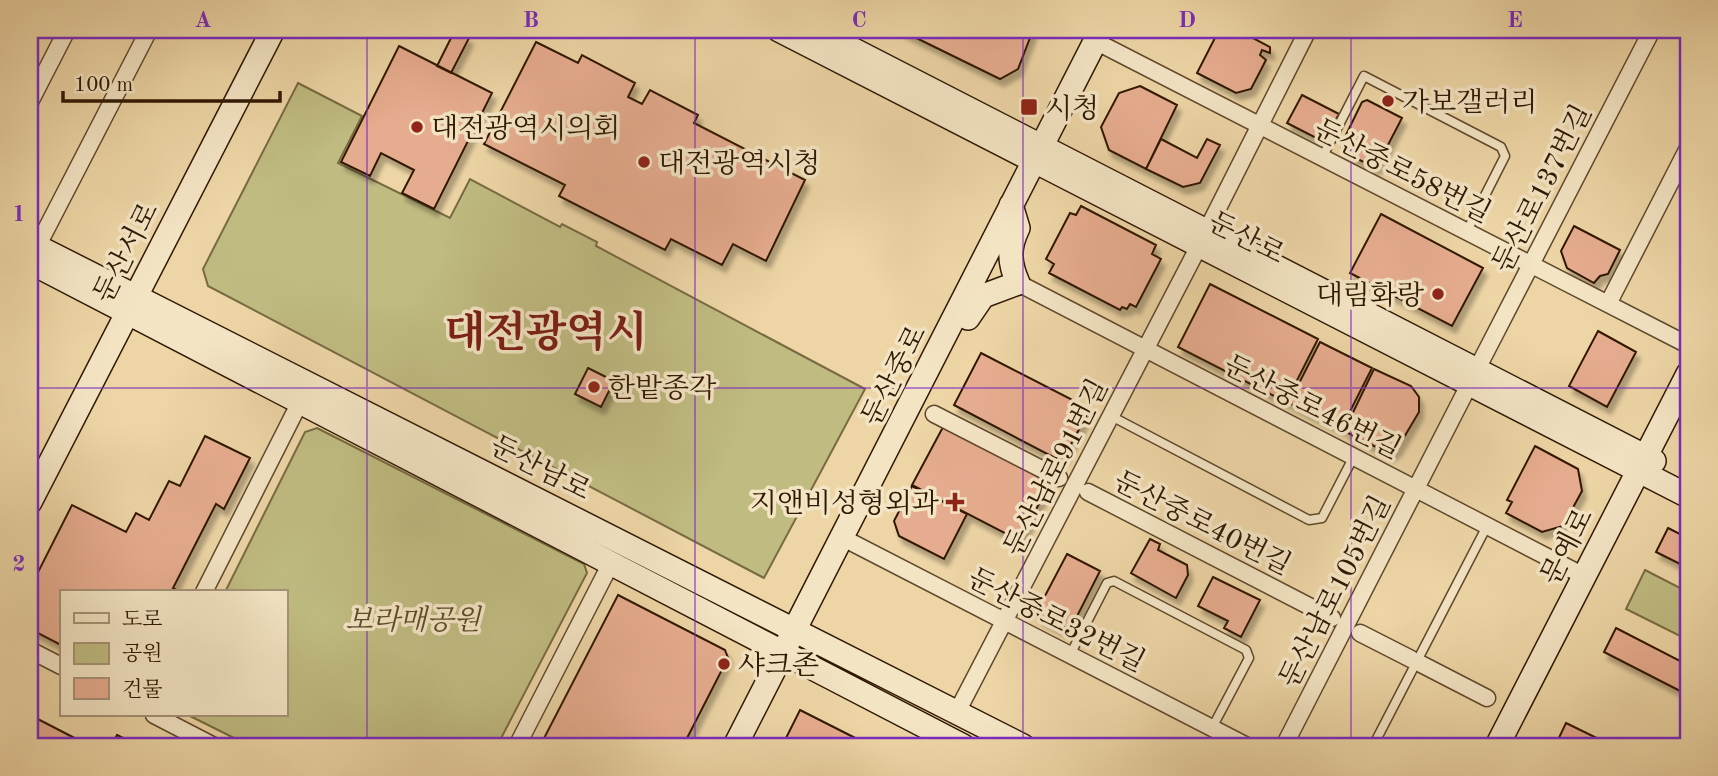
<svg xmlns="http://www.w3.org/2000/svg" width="1718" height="776" font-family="'Old Standard TT','Noto Serif KR',serif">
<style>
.green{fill:#bfbb81;stroke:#786a42;stroke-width:2}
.building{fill:#e6ac8f;stroke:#301903;stroke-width:2;filter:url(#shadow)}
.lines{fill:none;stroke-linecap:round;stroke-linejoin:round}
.lane-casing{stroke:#5f482c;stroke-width:11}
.street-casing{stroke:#5f482c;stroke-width:19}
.secondary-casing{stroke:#301903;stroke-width:26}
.lane{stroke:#f3e4c4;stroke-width:8}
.street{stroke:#f3e4c4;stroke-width:16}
.secondary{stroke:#f3e4c4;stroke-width:23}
.grid{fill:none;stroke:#7b2cbf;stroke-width:2;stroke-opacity:0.55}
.poi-dot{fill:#8f2418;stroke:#f3e4c4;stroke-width:2.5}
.labels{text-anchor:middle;stroke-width:7;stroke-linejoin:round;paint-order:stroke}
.poi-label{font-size:28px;fill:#301903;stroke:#f3e4c4;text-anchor:start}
.street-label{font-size:28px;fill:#301903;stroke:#f3e4c4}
.park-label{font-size:28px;font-style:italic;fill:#5b4a29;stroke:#f3e4c4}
.town-label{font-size:42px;font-weight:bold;fill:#7a1f14;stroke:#f3e4c4}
.neatline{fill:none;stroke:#7b2cbf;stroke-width:2.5}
.grid-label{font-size:23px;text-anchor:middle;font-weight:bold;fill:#7b2cbf}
</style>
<defs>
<filter id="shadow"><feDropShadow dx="4" dy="7" stdDeviation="2" flood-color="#0004"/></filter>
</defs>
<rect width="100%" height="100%" fill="#edd5a5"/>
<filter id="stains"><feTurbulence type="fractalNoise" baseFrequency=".00286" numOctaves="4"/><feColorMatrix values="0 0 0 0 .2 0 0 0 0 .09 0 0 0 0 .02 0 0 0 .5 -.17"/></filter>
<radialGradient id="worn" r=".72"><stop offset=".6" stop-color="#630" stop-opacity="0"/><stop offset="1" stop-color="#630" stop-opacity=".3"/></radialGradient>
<path class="green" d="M298,83l64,33 -24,47 112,55 20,-39 90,48 2,-3 35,18 -1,4 269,143 -101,189 -556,-292 -5,-17z
M317,428l267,136 3,9 -90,173h-247l-62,-31h97v-123h-60l80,-160z
M1645,570l43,22v48l-62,-31z"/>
<path class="building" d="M455,30l14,8 -18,35 -14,-7z
M900,30h133l-15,39 -18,10z
M1219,30h19l32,17v6l-8,-3 -2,5 6,5 -15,29 -15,4 -39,-20z
M536,42l42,21 4,-8 53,28 -7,14 14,7 8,-14 48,25 -4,8 111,57 -39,81 -33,-17 -11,21 -51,-26 -6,11 -106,-54 6,-11 -81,-41z
M399,46l93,47 -58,116 -32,-16 12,-23 -33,-17 -11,23 -29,-14z
M1140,86l37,19 -31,64 -37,-19 -8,-23 18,-34z
M1302,95l37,19 -15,28 -37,-19z
M1367,100l35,18 -26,50 -33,-16 -2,-7 21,-43z
M1161,139l36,19 10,-19 13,6 -20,38 -17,4 -37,-18z
M1081,206l75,39 -4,9 9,5 -25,48 -6,-3 -3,5 -5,-2 -2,3 -71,-37 5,-9 -8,-5 24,-46 6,2z
M1381,214l102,54 -31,58 -102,-53z
M1574,226l46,24 -12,24 -8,2 -6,7 -27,-15 -6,-17z
M1210,284l108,55 -32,63 -108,-55z
M1598,331l38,21 -29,55 -38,-21z
M1320,342l52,26 -31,61 -52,-26z
M981,353l109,56 -26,48 -9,1 -101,-53z
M588,368l26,13 -13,26 -26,-13z
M1374,369l37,17 8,11v15l-22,37 -7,5 -46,-23z
M943,427l97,50 5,15 -25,49 -108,-56z
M205,436l45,22 -26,51 -8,-5 -43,84 7,4h-119v53l-31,-16v-41l42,-83 54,27 10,-19 13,7 20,-39 11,5z
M1535,446l43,23 4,22 -19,35 -21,6 -36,-19 6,-11 -5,-2z
M912,486l55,28 -23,45 -45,-23 -5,-15z
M1668,528l20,10v30l-32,-16z
M1150,539l10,5 -2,6 29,15 1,10 -12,23 -45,-25z
M1067,554l33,17 -30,59 -6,-3 -1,3 -24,-12 -2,-7z
M1213,577l47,23 -19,37 -17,-9 4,-7 -30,-15z
M618,595l107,55 3,8 -45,88h-143z
M1616,628l72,37v30l-84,-43z
M800,710l71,36h-89z
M30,715l60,31h-60z
M1566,723l47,23h-58z
M117,735l22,11h-28z"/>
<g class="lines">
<g class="lane-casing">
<path id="lane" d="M1322,158l42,-82 137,71 4,9 -38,75
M1111,416l198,104 13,-2 32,-62
M1070,655l37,-72 7,-2 132,69 3,8 -37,70
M1373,746l114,-220"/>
</g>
<g class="street-casing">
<path id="street" d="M1095,41l593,304
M30,102l37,-72
M1207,230l101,-200
M37,247l112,-217
M1018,283l566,293
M1608,304l80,-156
M1477,369l175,-339
M934,414l125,64
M1088,492l244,126
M843,538l404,208
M204,592l96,-190
M1360,633l51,26
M30,650l31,16
M1421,664l66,34
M957,712l242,-466
M154,715l60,31
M517,746l94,-183
M1284,746l185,-361"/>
</g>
<g class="secondary-casing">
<path id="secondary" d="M779,30l909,466
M815,30l839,431
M30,243l993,503
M30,262l933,484
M968,318l15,-22 35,-13c-9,-20 -10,-35 0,-55l-7,-23
M30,502l243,-472
M735,746l366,-716
M1497,746l191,-372"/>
</g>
<use href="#lane" class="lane"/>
<use href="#street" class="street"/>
<use href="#secondary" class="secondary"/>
</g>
<path class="grid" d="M367,30v716M695,30v716M1023,30v716M1351,30v716M30,388h1658"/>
<g class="poi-dot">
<circle cx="1388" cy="101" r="7"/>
<rect x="1020" y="98" width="18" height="18" rx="3.5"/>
<circle cx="417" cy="127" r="7"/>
<circle cx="644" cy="162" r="7"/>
<circle cx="1438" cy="294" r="7"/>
<circle cx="594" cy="387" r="7"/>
<path d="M951.5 491.5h7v7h7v7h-7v7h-7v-7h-7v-7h7z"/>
<circle cx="724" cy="664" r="7"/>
</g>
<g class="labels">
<g class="poi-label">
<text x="1402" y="111">가보갤러리</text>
<text x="1045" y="117">시청</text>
<text x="431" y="137">대전광역시의회</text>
<text x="658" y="172">대전광역시청</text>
<text x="1424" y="304" text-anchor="end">대림화랑</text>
<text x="608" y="397">한밭종각</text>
<text x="939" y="512" text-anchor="end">지앤비성형외과</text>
<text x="738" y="674">샤크존</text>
</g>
<g class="street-label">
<text transform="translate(1403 170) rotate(27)" y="10">둔산중로58번길</text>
<text transform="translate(1541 188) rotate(-63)" y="10">둔산로137번길</text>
<text transform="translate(1247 237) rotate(27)" y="10">둔산로</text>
<text transform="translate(125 252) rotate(-63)" y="10">둔산서로</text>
<text transform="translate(893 375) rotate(-63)" y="10">둔산중로</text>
<text transform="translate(1313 406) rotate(27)" y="10">둔산중로46번길</text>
<text transform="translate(541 467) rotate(27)" y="10">둔산남로</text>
<text transform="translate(1055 467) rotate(-63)" y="10">둔산남로91번길</text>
<text transform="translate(1203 522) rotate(27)" y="10">둔산중로40번길</text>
<text transform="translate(1566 546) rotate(-63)" y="10">문예로</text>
<text transform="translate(1334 591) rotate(-63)" y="10">둔산남로105번길</text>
<text transform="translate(1057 619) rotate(27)" y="10">둔산중로32번길</text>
</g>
<g class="park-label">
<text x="413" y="629">보라매공원</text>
</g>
<g class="town-label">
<text x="546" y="346">대전광역시</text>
</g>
</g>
<rect width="1718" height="776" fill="none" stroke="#edd5a5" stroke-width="77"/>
<rect x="60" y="590" width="228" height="126" fill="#f3e4c4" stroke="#a59377" stroke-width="2"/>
<rect x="74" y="613" width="35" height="10" fill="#f3e4c4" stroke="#a59377" stroke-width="2"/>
<text x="122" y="626" font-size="21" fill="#301903">도로</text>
<rect x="74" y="643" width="35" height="21" fill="#bfbb81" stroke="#a59377" stroke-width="2"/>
<text x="122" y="660" font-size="21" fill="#301903">공원</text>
<rect x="74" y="678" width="35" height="21" fill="#e6ac8f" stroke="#a59377" stroke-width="2"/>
<text x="122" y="696" font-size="21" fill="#301903">건물</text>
<path d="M63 91v10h217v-10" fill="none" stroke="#301903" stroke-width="3.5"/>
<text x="74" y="91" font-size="21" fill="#301903" stroke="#f3e4c4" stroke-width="5" paint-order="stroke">100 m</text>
<rect x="38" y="38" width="1642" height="700" class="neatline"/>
<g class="grid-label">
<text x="203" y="27">A</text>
<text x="531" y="27">B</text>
<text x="859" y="27">C</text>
<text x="1187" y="27">D</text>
<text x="1515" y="27">E</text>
<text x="19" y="221">1</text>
<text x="19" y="571">2</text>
</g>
<rect width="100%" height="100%" filter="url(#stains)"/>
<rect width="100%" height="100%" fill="url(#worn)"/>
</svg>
